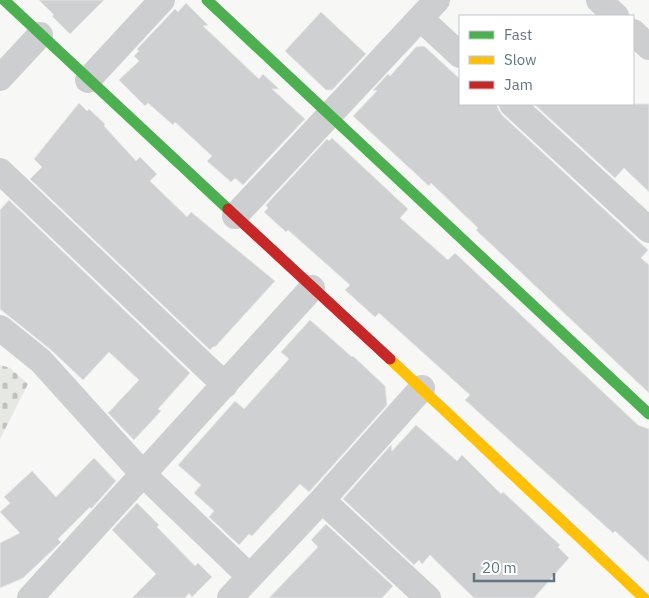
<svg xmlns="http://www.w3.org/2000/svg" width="649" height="598" font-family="'IBM Plex Sans',sans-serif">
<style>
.cemetery{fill:url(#cemetery-stones)}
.building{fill:#ced0d1;stroke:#e6e6e6}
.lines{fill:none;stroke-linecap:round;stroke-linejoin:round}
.street{stroke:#cccecf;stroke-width:26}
.fast{stroke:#4caf50;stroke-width:11}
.slow{stroke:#ffc107;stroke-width:11}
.jam{stroke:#c62828;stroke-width:11}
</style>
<defs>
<pattern id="cemetery-stones" width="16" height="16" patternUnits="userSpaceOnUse" patternTransform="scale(1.25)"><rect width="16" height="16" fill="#e6e9e3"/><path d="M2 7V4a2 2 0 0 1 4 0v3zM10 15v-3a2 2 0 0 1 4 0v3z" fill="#bec1bd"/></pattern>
</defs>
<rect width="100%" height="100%" fill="#f7f7f6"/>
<path class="cemetery" d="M0,365l10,3 18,16 -28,55z"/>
<path class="building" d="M39,0h65l-34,34 -18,-18 2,-1z
M186,3l22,22 -5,1 56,53 4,-5 16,15h-7l33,30 -62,66 -8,-7 -4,4 -24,-21 5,-5 -37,-34 -2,3 -25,-22 -3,3 -26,-26 20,-19 -5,-5 5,-5 -2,-2 38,-40 3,3z
M321,12l45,42 -34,36h-6l-41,-39z
M424,46l36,33v25h37l1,5 4,6 146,135 -7,8 8,7v128l-173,-163 2,-2 -47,-45 -2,3 -76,-70 24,-25 -4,-1 15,-16 2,2 26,-29z
M79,103l8,8 2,-2 16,15 -1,2 32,35 4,-4 17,17 -7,7 37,36 4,-5 84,69 -60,66 -1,-1 -4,4 -180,-171 12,-12 -8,-8z
M534,104h115v88l-25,-24 -9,10z
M332,138l76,71 -8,9 48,42 7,-7 183,172 11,4v133l-34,-31 -2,2 -148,-133 5,-5 -51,-46 -40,-36 -4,4 -30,-27 5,-5 -62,-55 -2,2 -22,-20 4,-4 -2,-3 61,-66 2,2z
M9,200l181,173 -32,36 3,2 -27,29 -26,-27 31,-33 -30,-28 -26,28 -33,-31 -50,-40v-99z
M310,320l42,37 1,-1 32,30 2,19 -78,87 -9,-8 -48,52 -3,-2 -10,11 -30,-28 5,-6 -20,-18 7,-8 -23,-20 57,-64 9,8 45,-50 -8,-7z
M416,425l41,36 5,-6 39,39 2,-2 57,53 -2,2 11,11 -35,40h-60l-44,-43 -8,9 -3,-4 -5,5 -71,-66 48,-54 1,6z
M94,458l22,23 -25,28 -1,-2 -32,32 3,3 -2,2 -36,34 -23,10v-45l20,-10 -20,-21 10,-9 -6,-6 28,-26 24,26z
M137,503l22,22 -2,2 38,39 3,-3 14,14 -20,20 -3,-4 -4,5h-53l24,-24 -44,-44z
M326,524l67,62 -11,12h-113l49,-51 -7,-7z"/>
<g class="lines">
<path class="street" d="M599,0l17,16
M421,19l39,36
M633,32l16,15
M0,78l40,-43
M88,80l74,-80
M512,104l137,126
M0,171l225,214
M235,216l202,-216
M0,328l41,33 102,113 107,103
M322,500l106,98
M30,598l282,-310
M230,598l92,-98 100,-112"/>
<path class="fast" d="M4,0l224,209
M207,0l442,414"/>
<path class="slow" d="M390,359l254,239"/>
<path class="jam" d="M228,209l162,150"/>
</g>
<rect x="459" y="15" width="175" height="90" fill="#ffffff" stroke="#c0c8cd"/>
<rect x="469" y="31" width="25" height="8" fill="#4caf50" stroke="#c0c8cd"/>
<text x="504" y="40" font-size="15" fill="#617682">Fast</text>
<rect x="469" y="56" width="25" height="8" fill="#ffc107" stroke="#c0c8cd"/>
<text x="504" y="65" font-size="15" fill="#617682">Slow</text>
<rect x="469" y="81" width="25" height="8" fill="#c62828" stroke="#c0c8cd"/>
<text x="504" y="90" font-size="15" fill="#617682">Jam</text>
<path d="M474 573v8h80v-8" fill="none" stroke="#617682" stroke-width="2.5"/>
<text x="482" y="573" font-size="15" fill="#617682" stroke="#ffffff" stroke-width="4" paint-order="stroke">20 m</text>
</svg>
